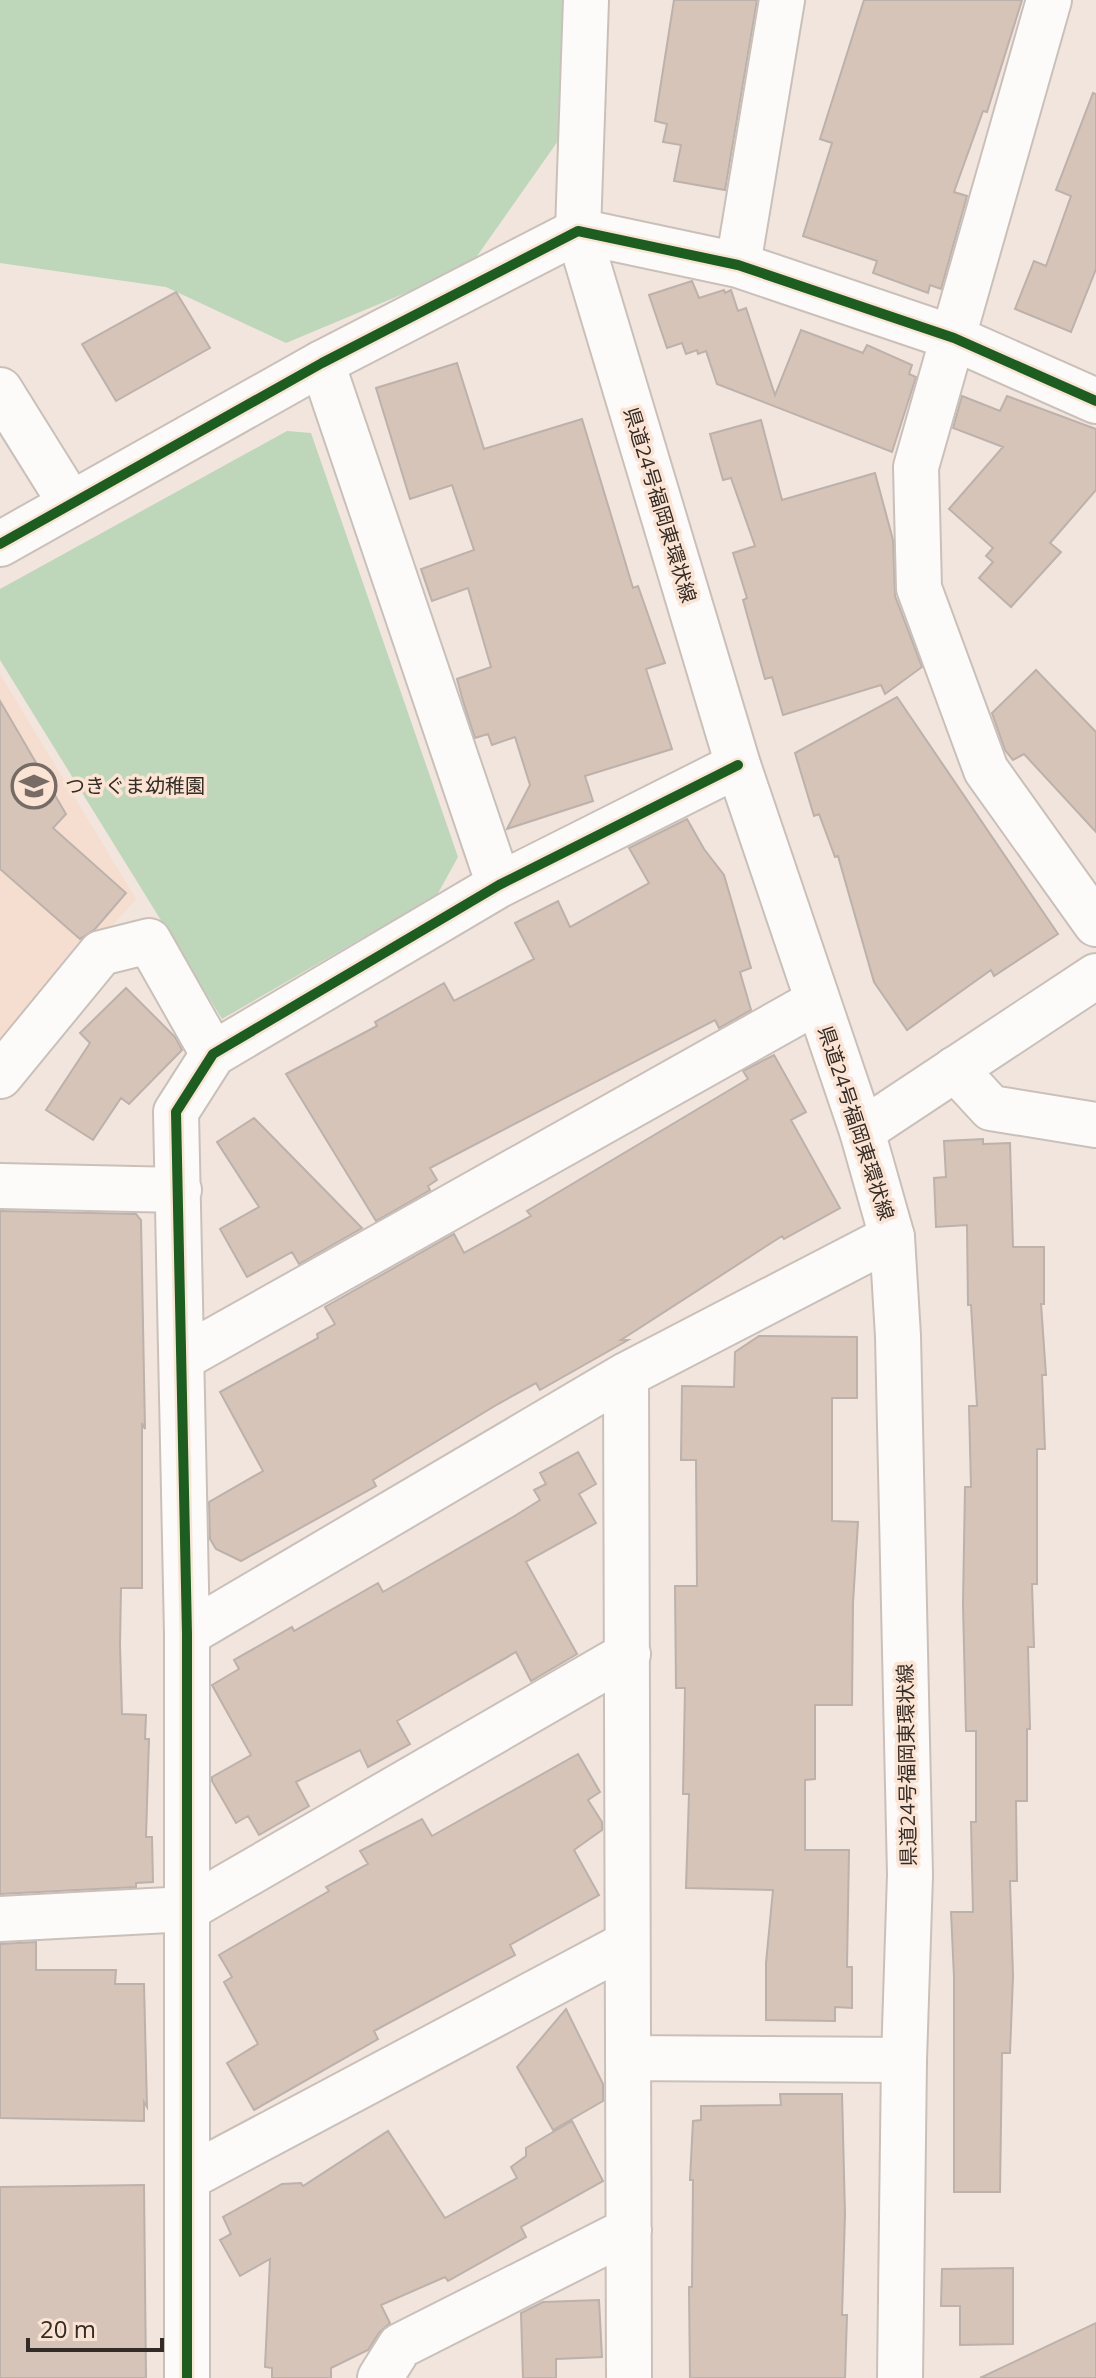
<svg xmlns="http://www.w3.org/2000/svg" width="1096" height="2378" font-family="'Open Sans','Noto Sans JP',sans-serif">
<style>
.built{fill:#f5ded0}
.green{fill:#bed6ba}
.building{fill:#d6c4b8;stroke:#bcb1ab;stroke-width:2}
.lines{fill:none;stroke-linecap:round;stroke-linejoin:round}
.minor-casing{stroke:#cac0ba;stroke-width:48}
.tertiary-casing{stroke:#cac0ba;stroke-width:48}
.primary-casing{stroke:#cac0ba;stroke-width:48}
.minor{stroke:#fdfbfa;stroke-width:44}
.tertiary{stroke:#fdfbfa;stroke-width:44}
.primary{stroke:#fdfbfa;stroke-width:44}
.cycleway-casing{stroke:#fbe4d4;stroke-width:15}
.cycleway{stroke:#1b5e20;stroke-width:10}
.labels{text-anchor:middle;stroke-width:7;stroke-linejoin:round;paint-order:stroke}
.street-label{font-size:20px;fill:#332b25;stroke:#fbe4d4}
.poi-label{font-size:20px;fill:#332b25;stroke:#fbe4d4;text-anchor:start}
</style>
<rect width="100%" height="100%" fill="#f2e5dd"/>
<path class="built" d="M0,674l136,225 -136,151z"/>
<path class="green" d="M0,0h587l2,97 -119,169 -184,77 -120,-56 -166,-24z
M287,431l24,2 147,424 -21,38 -215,124 -222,-359v-71z"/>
<path class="building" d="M674,0h83l-32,190 -51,-9 7,-36 -18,-3 4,-18 -12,-3z
M864,0h158l-35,112 -4,-1 -29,81 13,4 -26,93 -11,-4 -2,8 -55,-20 4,-12 -74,-25 29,-93 -12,-4z
M1093,93l3,1v175l-25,63 -56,-23 19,-48 12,5 25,-70 -15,-6z
M692,281l7,17 25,-8 1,3 6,-3 7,21 8,-3 29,87 26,-65 62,23 4,-8 45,20 -3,9 7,3 -24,75 -175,-68 -11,-33 -8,3 -1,-4 -11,4 -4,-11 -15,5 -18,-53z
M176,292l34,56 -94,53 -34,-57z
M457,363l27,86 98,-30 51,169 5,-2 27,77 -19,6 26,80 -87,27 8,25 -86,28 23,-44 -15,-48 -23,8 -4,-11 -13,4 -12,-37 -6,-22 34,-12 -23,-79 -36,13 -11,-32 53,-19 -22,-65 -42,14 -34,-111z
M962,396l38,15 7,-15 89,33v61l-46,53 11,9 -50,55 -32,-29 14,-16 -7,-6 7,-8 -44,-39 54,-62 -50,-19z
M761,420l21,80 93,-27 18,67 2,56 27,71 -37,27 -4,-9 -98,30 -11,-38 -7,2 -22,-79 4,-2 -14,-45 22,-7 -24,-68 -8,2 -13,-46z
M1036,670l60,62v100l-72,-78 -11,6 -8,-10 -13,-37z
M897,697l161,237 -64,42 -3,-6 -84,60 -33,-48 -36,-126 -3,1 -16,-43 -5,2 -19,-63z
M0,701l66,113 -13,14 73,65 -31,36 -15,10 -80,-70z
M687,819l17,30 20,26 27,93 -11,4 11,38 -32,18 -4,-8 -285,148 7,12 -9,6 2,4 -54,31 -90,-147 91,-48 -2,-4 69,-39 10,18 80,-42 -19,-36 43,-22 12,26 79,-44 -20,-35z
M126,988l49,49 7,13 -53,54 -8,-6 -28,42 -47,-30 44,-67 -10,-10z
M774,1055l32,57 -15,8 49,88 -56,31 -2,-3 -161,104h7l-88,50 -4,-7 -38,21 -125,76 3,6 -135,75 -25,-12 -6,-10 -1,-37 54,-31 -43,-79 98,-54 -1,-4 18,-10 -10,-17 129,-73 10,19 67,-37 -4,-5 221,-132 -5,-8z
M254,1118l108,110 -63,36 -7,-12 -45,25 -27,-48 39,-22 -42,-65z
M983,1139v5l27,-1 3,104h31v57h-3l5,71h-4l3,74h-8v135h-5l2,63h-6l2,82h-3v72h-11l1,80h-7l3,95 -3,77h-8l-2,139h-46v-215l-3,-65h22l-2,-90h5v-91h-10l-3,-127 2,-117h6l-2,-81h8l-6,-101h-3l-1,-80 -31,2 -2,-49 12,-1 -2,-36z
M0,1211l136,3 5,6 4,209 -3,-6v165h-21l-1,57 2,69 24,1 -1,24h4l-3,98h6l1,45 -17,1v4l-136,7z
M759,1336l98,1v61h-25v123l26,1 -5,81 -1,102h-37v74l-10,1v70h44l-2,117h5v41l-17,-1v14l-69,-1v-57l7,-73 -87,-2 3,-94h-6l2,-106h-9l-1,-102h22l-1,-126h-15l1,-74 52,1 1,-35z
M578,1452l18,32 -17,10 17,29 -70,39 51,92 -46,27 -15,-29 -119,69 13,23 -42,23 -8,-17 -64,32 13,24 -50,29 -11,-19 -12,7 -24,-42v-4l39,-22 -39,-70 27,-16 -5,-9 58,-33 2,4 84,-48 5,9 130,-75 27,-17 -6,-10 12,-6 -6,-11z
M578,1754l22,38 -12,8 14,22v8l-28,20 25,45 -89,50 5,10 -141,76 4,8 -124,71 -27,-47 31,-19 -34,-62 8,-5 -13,-22 110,-64 -3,-4 42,-23 -8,-13 62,-32 10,17z
M36,1942v28h80l-1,14h29l3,123 -3,-5v19l-144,-3v-174z
M566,2009l37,75v17l-50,29 -36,-63z
M780,2094h62l3,120 -3,101h5l-2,63h-155l-1,-91h3l1,-107h-3l3,-59 8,-1v-14l80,-1z
M572,2121l31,60 -82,46 5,10 -78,44 -3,-4 -64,28 9,18 -11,10 -11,17 -37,18v10h-59v-10l-7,-1 5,-108 -30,17 -20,-36 11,-6 -8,-17 59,-33 19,-1 2,3 85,-55 57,87 72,-40 -6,-11 15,-11v-8z
M144,2185l2,193h-146v-191z
M1013,2268v76l-53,1v-39h-19l1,-37z
M599,2300l3,57 -46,2v19h-33l-2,-65 22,-11z
M1096,2323v55h-116z"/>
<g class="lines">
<g class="minor-casing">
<path id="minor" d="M1049,0l-133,467 3,121 67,182 110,154
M578,231l160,34 216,73 142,63
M738,265l44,-265
M322,363l177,522
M0,390l71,114
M955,1069l36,39 105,17
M0,1076l101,-123 48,-12 64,113
M0,1186l179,4
M182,1358l634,-356
M626,1375l3,1003
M187,1634l439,-259 266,-138
M0,1919l187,-10 441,-255
M628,2058l276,2
M187,2178l440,-234
M187,2378v-744l-11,-522 37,-58 286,-169 239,-120
M380,2378l20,-32 229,-116"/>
</g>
<g class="tertiary-casing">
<path id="tertiary" d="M0,544l322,-181 256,-132
M862,1131l234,-155"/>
</g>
<g class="primary-casing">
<path id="primary" d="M586,0l-8,231 160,534 124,366 30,106 6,99 12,539 -6,185 -4,318"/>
</g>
<use href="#minor" class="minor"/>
<use href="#tertiary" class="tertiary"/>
<use href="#primary" class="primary"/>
<g class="cycleway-casing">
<path id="cycleway" d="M0,544l322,-181 256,-132 160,34 216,73 142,63
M187,2378v-744l-11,-522 37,-58 286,-169 239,-120"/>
</g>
<use href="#cycleway" class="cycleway"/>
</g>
<defs>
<g id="school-ring" transform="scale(2.3)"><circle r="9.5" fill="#fbe4d4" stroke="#766c65" stroke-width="1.5"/><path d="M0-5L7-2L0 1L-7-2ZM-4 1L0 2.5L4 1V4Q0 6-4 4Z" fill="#766c65"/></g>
</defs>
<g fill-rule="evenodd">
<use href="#school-ring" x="34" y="786"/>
</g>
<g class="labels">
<g class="street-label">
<text transform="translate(660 505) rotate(73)" y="7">県道24号福岡東環状線</text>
<text transform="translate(856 1123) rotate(72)" y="7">県道24号福岡東環状線</text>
<text transform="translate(907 1765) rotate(-91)" y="7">県道24号福岡東環状線</text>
</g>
<g class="poi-label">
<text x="65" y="793">つきぐま幼稚園</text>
</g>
</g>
<path d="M28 2338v12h134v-12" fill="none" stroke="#332b25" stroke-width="4"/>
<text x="40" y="2338" font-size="24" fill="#332b25" stroke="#fbe4d4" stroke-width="6" paint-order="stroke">20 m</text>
</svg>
